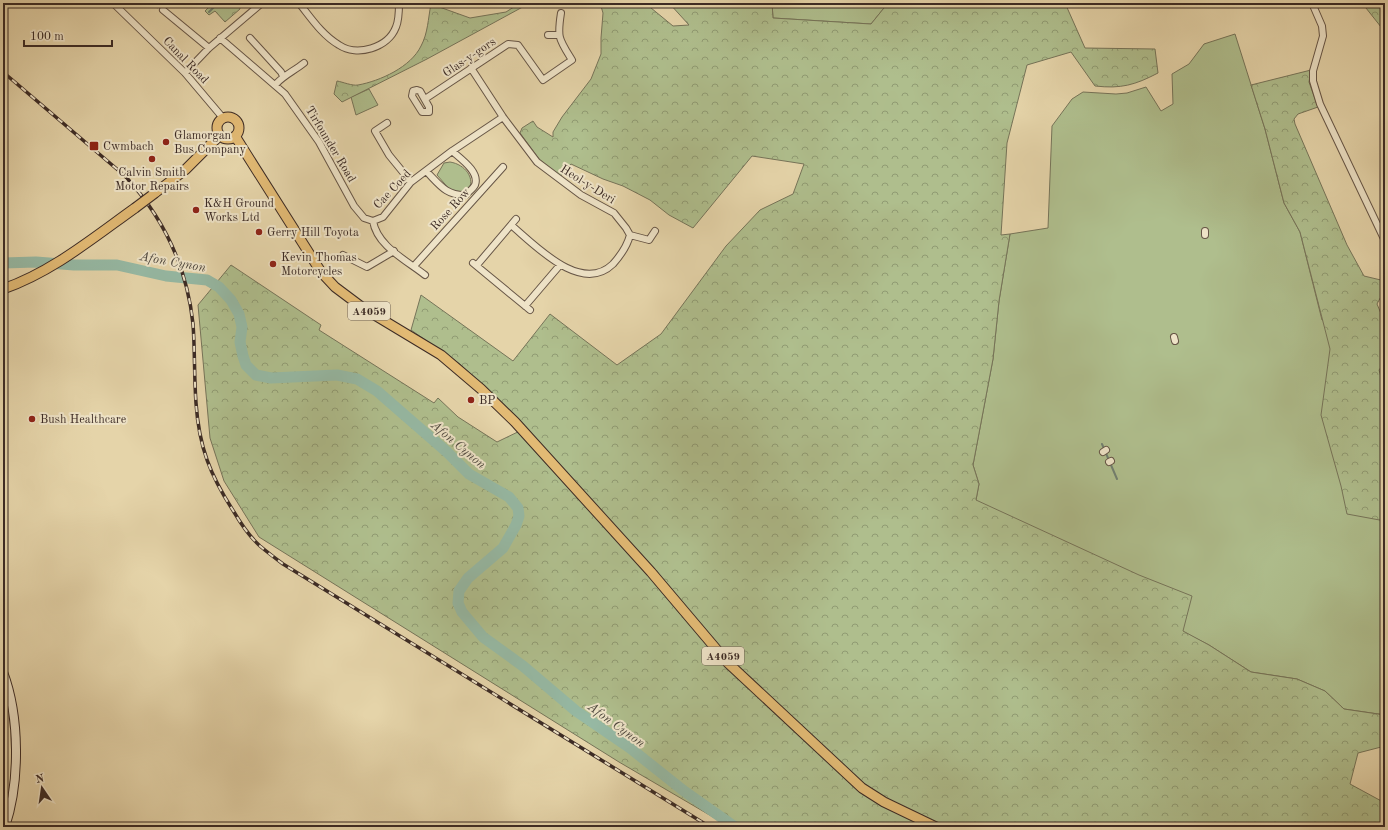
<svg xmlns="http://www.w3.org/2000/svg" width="1388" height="830" font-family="'Old Standard TT',serif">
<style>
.green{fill:#afbe8d;stroke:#767459}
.forest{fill:url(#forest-crowns);stroke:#767459}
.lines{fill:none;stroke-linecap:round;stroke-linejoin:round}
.stream{stroke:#728071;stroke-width:2}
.river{stroke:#96b9a4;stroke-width:11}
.street-casing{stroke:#665546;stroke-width:8}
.secondary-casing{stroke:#3c2b25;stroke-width:10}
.primary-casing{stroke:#3c2b25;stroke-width:11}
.street{stroke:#eee3c7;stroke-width:6}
.secondary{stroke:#eee3c7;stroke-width:8}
.primary{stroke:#e2ba74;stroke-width:9}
.rail-casing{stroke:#3c2b25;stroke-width:3.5}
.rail{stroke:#eee3c7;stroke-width:2;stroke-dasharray:6;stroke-linecap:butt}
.primary-bridge-casing{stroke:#3c2b25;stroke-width:11;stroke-linecap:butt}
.primary-bridge{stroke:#e2ba74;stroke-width:9}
.poi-dot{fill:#8f2418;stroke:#eee3c7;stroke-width:1.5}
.labels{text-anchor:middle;stroke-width:4;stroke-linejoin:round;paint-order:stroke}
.shield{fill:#eee3c7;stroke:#716256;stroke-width:1}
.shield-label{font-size:11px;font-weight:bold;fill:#3c2b25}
.street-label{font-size:12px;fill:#3c2b25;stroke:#eee3c7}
.poi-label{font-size:12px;fill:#3c2b25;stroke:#eee3c7;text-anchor:start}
.water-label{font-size:13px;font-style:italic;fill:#4e473e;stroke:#eee3c7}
</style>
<defs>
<pattern id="forest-crowns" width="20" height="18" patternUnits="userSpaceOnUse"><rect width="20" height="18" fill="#afbe8d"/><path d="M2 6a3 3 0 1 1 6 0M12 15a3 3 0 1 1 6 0" fill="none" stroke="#909b73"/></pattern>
</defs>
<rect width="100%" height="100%" fill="#e5d4a9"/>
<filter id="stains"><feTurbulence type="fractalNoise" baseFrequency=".005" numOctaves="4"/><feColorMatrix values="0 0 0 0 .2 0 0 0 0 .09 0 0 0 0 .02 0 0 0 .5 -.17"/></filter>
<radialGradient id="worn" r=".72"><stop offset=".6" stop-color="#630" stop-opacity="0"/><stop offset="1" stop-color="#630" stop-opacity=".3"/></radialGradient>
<path class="green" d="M772,3h116l-17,21 -98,-6z
M1235,34l30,95 19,74 16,29 22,88 63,21v374l-41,-6 -19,-18 -28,-12 -46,-7 -42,-27 -205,-106 -28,-39 3,-16 -6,-19 20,-106 6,-58 11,-67 38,-6 4,-102 20,-27 11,-7 33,2 11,-1 19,-6 15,24 12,-7 -1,-30 17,-10 15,-20z
M369,89l9,16 -22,10 -5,-18z
M450,162c25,4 30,36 1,29l-14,-16 7,-12z"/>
<path class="forest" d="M213,3h26l1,6 -15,13 -10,-11 -6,4 -4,-4z
M520,3h10l-103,56 -85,43 -8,-8 3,-13c6,1 15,5 21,4 22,-4 53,-18 63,-39 7,-13 7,-27 10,-42l39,14 36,-6z
M600,3h45l28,23 16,-1 -20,-22h103l1,15 98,6 17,-21h177l20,45 70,1 3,24c-23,12 -37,16 -63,13l-24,-34 -44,13 -20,78 -6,92 9,-1 -11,67 -6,58 -20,106 6,19 -3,16 163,75 53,21 -9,35 26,14 42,27 46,7 28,12 19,18 41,6v31l-27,7 -8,31 35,19v24h-655l-111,-65 -360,-225 -35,-56 -14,-43 -12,-133 33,-40 90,60 -2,5 115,73 4,-5 20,19 39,25 29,-14 -66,-64 -49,-34 10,-35 92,66 37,-47 67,51 44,-31 65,-88 34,-36 33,-16 11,-30 -52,-8 -59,72 -24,-13 -19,-15 -27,-14 -20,-7 -32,-15 -11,13 -21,-18 -19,-26 2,-5 11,-7 4,6 16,10v-5l9,-15 29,-38 10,-25v-16l2,-25z
M1362,3h23v29z
M1311,70l-2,12 9,25 -20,7 -4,5 1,5 52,121 17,31 21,5v8l-8,15 8,19v39l-6,8 6,20v131l-38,-7 -6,-28 -20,-71 9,-66 -30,-117 -16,-29 -19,-74 -14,-44z"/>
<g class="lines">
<path class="stream" d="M209,12l9,-9
M1102,444l15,35"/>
<path class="river" d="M3,263l33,-1 38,3h43l49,11 41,4 12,7 12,13 8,14 3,13 -2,15 3,14 3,9 10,10 15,3 66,-3 20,4 20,12 70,61 22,22 40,23 9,11 1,8 -3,9 -13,23 -35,30 -9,13 -1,12 4,9 21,25 40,29 53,45 54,37 54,43 51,36"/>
<g class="street-casing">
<path id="street" d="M113,3l72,70 38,45
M155,3l2,1
M299,3c12,15 23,32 40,42 18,12 49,3 57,-18 3,-7 3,-16 3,-24
M1312,3l10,23 1,10 -10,35v10l7,23 65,137
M163,10l46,38
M548,35h10
M220,38l65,56 34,48 35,64 10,12 9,3c4,25 33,39 52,54
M250,38l31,34 2,4
M471,68l32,49 34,45 44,33 33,18 12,15 4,7c-3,12 -9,20 -17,29 -32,31 -78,-19 -102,-39
M185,73l24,-25 53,-45
M276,84c8,-9 18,-13 28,-21
M417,90l3,1 9,16v5h-7l-10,-16 1,-5z
M425,99l83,-55 10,1 25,35 29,-20c-13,-21 -15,-22 -11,-47
M387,123l-12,8 14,24 22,27
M426,171c13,13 20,25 40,24 2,-3 7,-6 9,-10 5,-13 -14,-26 -23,-34
M373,221l10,-4 28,-35 41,-31 51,-34
M1205,231v4
M630,235l19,5 6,-9
M343,255l24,12 27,-16
M473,263l57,47
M477,265l39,-46
M414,266l89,-99
M525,306l35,-41
M1174,337l1,4
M1103,452l3,-2
M1109,462l2,-1"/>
</g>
<g class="secondary-casing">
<path id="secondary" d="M3,672c17,45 17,110 2,155"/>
</g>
<g class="primary-casing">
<path id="primary" d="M217 128a11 11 0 1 1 22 0a11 11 0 1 1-22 0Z
M235,136l86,136 14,15 28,21 78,47 40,34 34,33 136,150 77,91 134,125 22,14 52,25
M155,193l30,-23 35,-35
M3,289c49,-17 90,-51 132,-81"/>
</g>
<use href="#street" class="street"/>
<use href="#secondary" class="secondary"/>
<use href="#primary" class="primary"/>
<g class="rail-casing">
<path id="rail" d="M3,72l122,104c38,41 62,91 68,148 2,26 1,52 3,79 3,44 14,72 38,109 7,12 15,24 26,34 7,6 15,12 23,18l427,263"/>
</g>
<use href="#rail" class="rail"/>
<g class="primary-bridge-casing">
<path id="primary-bridge" d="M135,208l20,-15"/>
</g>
<use href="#primary-bridge" class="primary-bridge"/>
</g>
<g class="poi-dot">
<circle cx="166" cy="142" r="4"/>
<rect x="89" y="141" width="10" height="10" rx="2"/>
<circle cx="152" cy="159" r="4"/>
<circle cx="196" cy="210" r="4"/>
<circle cx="259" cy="232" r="4"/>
<circle cx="273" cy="264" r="4"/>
<circle cx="471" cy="400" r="4"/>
<circle cx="32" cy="419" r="4"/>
</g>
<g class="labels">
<g class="shield">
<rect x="348" y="302" width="42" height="18" rx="3"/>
<rect x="702" y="647" width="42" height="18" rx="3"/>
</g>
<g class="shield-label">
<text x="369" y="315">A4059</text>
<text x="723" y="660">A4059</text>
</g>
<g class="street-label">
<text transform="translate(469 57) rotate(-34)" y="4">Glas-y-gors</text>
<text transform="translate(186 60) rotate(46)" y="4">Canal Road</text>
<text transform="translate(331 144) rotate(59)" y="4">Tirfounder Road</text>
<text transform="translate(588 184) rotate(32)" y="4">Heol-y-Deri</text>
<text transform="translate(392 189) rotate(-47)" y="4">Cae Coed</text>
<text transform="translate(450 209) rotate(-48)" y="4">Rose Row</text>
</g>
<g class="poi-label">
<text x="174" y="139">Glamorgan<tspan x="174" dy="14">Bus Company</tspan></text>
<text x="103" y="150">Cwmbach</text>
<text x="152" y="176" text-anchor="middle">Calvin Smith<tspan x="152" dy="14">Motor Repairs</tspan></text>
<text x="204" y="207">K&amp;H Ground<tspan x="204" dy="14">Works Ltd</tspan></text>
<text x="267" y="236">Gerry Hill Toyota</text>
<text x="281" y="261">Kevin Thomas<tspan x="281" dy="14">Motorcycles</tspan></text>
<text x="479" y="404">BP</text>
<text x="40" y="423">Bush Healthcare</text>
</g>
<g class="water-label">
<text transform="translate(173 261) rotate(10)" y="5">Afon Cynon</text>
<text transform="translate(459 444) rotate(40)" y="5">Afon Cynon</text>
<text transform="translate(617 724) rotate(36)" y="5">Afon Cynon</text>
</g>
</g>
<rect width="1388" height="830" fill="none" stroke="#e5d4a9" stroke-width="16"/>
<rect x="4" y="4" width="1380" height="822" fill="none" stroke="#3c2b25" stroke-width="2"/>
<rect x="8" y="8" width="1372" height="814" fill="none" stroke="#3c2b25"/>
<g transform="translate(42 788) rotate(347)" stroke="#eee3c7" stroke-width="3" paint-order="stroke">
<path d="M0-3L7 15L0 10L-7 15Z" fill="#3c2b25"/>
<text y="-6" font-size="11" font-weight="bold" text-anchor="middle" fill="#3c2b25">N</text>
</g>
<path d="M24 40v6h88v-6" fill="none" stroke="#3c2b25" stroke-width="2"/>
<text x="30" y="40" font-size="12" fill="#3c2b25" stroke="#eee3c7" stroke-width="3" paint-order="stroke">100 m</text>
<rect width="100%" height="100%" filter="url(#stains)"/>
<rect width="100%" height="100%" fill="url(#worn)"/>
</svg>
